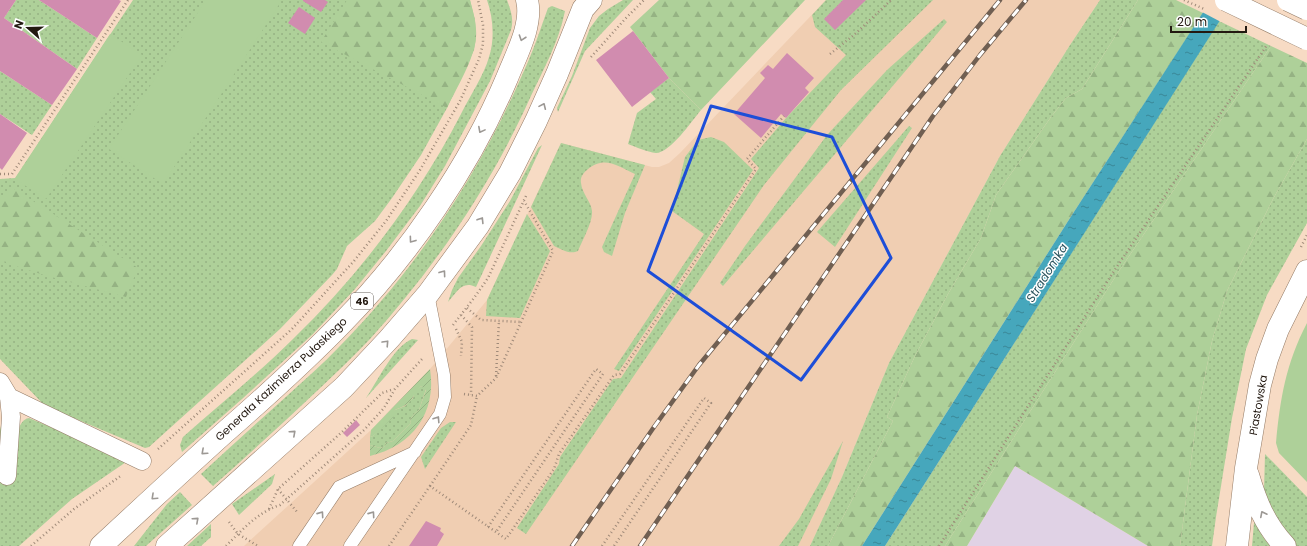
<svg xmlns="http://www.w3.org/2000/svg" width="1307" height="546" font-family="Poppins,sans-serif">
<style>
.commercial{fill:#e0d2e5}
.built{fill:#f0ceb2}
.grass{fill:url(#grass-dots)}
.forest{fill:url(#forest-firs)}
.park{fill:#aed099}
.garden{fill:url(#garden-furrows)}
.water{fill:url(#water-ripples)}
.pier{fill:#f7dbc4}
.building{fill:#d18caf}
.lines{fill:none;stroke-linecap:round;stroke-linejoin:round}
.service-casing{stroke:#957c67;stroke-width:13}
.pedestrian-casing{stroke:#957c67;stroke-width:19}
.tertiary-casing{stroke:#957c67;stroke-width:23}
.primary-casing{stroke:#957c67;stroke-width:23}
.path{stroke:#9f8a79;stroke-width:2.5;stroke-dasharray:1 3;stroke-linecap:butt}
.service{stroke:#fff;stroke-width:12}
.pedestrian{stroke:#fff;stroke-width:18}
.tertiary{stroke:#fff;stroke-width:22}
.primary{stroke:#fff;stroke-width:22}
.rail-casing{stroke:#705f52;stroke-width:4.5}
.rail{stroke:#fff;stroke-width:3;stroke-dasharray:9;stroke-linecap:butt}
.primary-bridge-casing{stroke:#957c67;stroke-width:23;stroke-linecap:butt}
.path-bridge{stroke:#9f8a79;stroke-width:2.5;stroke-dasharray:1 3;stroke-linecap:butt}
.primary-bridge{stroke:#fff;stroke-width:22}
.oneway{stroke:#9c9894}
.marked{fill:none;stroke:#1d4ed8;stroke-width:3;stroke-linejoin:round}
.labels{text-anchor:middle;stroke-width:3;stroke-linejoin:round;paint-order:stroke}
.shield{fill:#fff;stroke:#655e58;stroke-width:1}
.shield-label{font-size:10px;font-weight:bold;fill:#231911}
.street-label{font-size:11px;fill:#231911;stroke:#fff}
.water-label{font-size:12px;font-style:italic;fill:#28525c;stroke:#fff}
</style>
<defs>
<pattern id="grass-dots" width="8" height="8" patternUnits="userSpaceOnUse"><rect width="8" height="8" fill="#aed099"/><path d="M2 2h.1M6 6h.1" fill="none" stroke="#95b283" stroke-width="1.8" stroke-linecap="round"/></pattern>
<pattern id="forest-firs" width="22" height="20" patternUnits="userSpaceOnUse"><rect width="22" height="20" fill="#aed099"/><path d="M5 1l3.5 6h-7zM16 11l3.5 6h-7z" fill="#95b283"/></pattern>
<pattern id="garden-furrows" width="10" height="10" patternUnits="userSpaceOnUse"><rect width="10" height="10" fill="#aed099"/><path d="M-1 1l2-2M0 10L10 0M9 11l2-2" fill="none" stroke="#95b283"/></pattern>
<pattern id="water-ripples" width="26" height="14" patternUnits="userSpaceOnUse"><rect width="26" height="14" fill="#46a7bc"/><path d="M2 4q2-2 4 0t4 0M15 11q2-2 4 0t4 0" fill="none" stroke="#3a8797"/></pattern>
</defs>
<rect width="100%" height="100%" fill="#f7dbc4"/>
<path class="commercial" d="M1015,466l133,80h-181z"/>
<path class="built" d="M826,0h274l-30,45 -70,111 -111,207 -47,114 -32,69h-566l127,-116 59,-61 48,-58 9,-11 74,-157 91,24h7l10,-4 11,-10z"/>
<path class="grass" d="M16,0h23l58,38 -20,31 -73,-51z
M133,0h337l5,20 1,18 -2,12 -27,58 -26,47 -29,43 -17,23 -28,25 -10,23 -5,6 -52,54 -131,118 -4,1 -100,-42 -45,-47v-180l15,-1z
M487,0h20c4,11 7,19 4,30l-21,51 -45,85 -25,40 -34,45 -31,38 -42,45 -71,65 -60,53 -2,-7 3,-8c37,-33 76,-64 111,-99 67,-65 124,-141 167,-224 9,-18 23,-39 28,-57 6,-18 4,-40 -2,-57z
M623,0h10l-48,51 -27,61 -1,-4 15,-32 18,-48 9,-12 9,-7z
M826,0h107l-92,90 -77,95 -238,349 -9,-6 42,-64 1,-7 53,-78 8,-1 138,-210 -8,-9 35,-41 60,-63 -31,-28 -3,-12z
M1100,0h38l-56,89 -16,9 -15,19 -55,78 -15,43 -33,56 -33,62 -28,61 6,4 -65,125h-18l32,-69 47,-114 111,-207 70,-111z
M552,6l13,5c-6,31 -22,59 -35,87 -40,89 -95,169 -160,241 -17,18 -35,35 -52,51 -35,33 -70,65 -105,96l-12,-12c29,-27 58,-53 87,-79 17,-16 35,-31 51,-48 78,-79 140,-173 184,-274 10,-21 17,-43 25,-65z
M944,19l3,3 -224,264 -3,-3 25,-37 82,-111 60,-65z
M1219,21l52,25 -152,225 -174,275h-60z
M0,71l52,34 -20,30 -32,-21z
M669,78l32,32c-9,11 -31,43 -45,43 -9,-1 -20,-6 -28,-9l9,-31 19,-14 -6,-7z
M909,126l3,2 -77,119 -18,-15z
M711,137l13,5 29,28 -134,201 -5,-2 90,-135 -32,-23 13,-54 13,-17z
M1307,139v84l-40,72 -21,54 -14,69 -16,99 -4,29h-32l17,-131 15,-74 15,-50 46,-92z
M561,143l84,22 -20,48 -13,43 -8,-4 -2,-5 33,-73c-18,-8 -31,-19 -48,-4 -4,3 -7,8 -6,13 1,11 10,18 11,28 1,11 -10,30 -14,40 -8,4 -17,-2 -24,-5l-23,-39z
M542,145l-66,142c-14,-7 -19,5 -28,15l4,-12 6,-12 23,-32 29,-45 28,-53z
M527,214l23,37 -30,67 -34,-2 1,-16z
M412,339l6,1 -52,58c11,-16 28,-52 46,-59z
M421,386l5,3 -7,21 -5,4 -4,6 1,3 -18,18 -7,2 -2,4 -4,1 -10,-3v-8l3,-1 22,-26 10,-4 8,-8 2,-7z
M29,418l100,42 -57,39 -53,47h-19v-120l2,8 16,-5c3,-5 5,-10 11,-11z
M450,422h6l-31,47 -4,-12 20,-29z
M843,441l-12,38 -33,67h-19l20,-27z
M1265,454l42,43v49h-11l-19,-22 -13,-34z
M275,474l-3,10 -33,31 -7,-11z
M180,492l12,13 -46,41h-12l33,-42z
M1254,523h1l1,1 7,13 7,9h-18z
M211,524v13l-10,9h-14z"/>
<path class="forest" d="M347,0h123c3,12 7,24 6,37 -1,21 -20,52 -29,71l-126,-66z
M659,0h146l-104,110 -32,-32 -39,-51z
M1138,0h38l27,13 -133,205 -208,328h-34l65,-125 -6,-4 28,-61 33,-62 33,-56 15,-43 55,-78 15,-19 16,-9z
M1271,46l36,17v76l-34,60 -46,92 -15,50 -15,74 -17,131h-32l-133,-80 -48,80h-22l174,-275z
M11,187l127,81 -12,29 -82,-22 -44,-14v-60z"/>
<path class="park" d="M206,0h76l-119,184 -54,-35z
M110,34l32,21 -96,144 -31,-20z
M1307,323v159l-28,-29 -3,-10c4,-44 10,-80 31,-120z"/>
<path class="garden" d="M430,369c7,44 -18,77 -60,87v-11l10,3 4,-1 2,-4 7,-2 18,-18 -1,-3 4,-6 5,-4 7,-20 -5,-4c-4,4 -5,6 -8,11 -3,7 -11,10 -18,13l-2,7 -20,19 -3,1 1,-7z"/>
<path class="water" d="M1211,0h22l-348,546h-23l208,-328z"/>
<path class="pier" d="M1209,0h26l-14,22 -19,-10z"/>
<path class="building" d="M0,0h16l-12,18 73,51 -25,36 -52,-34z
M39,0h80l2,1 -24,37z
M303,0h22l3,2 -7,10 -18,-11z
M843,0h23l-31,30 -11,-11z
M299,7l16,11 -10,16 -17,-11z
M633,31l36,47 -37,29 -36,-47z
M787,53l27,25 -9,10 4,4 -23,26 -5,-4 -20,24 -27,-24 31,-36 -5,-5 8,-8 5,4z
M0,114l27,19 -25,37 -2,-2z
M356,420l4,5 -13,12 -4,-4z
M426,521l15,7 -1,3 4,3 -7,12h-28z"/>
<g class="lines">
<g class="service-casing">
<path id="service" d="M299,546l40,-59 76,-35
M350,546l90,-132 5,-17 -1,-22 -16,-81"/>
</g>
<g class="pedestrian-casing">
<path id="pedestrian" d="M0,382l9,15 2,20 -4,59
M9,397l133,64"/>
</g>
<g class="tertiary-casing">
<path id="tertiary" d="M1248,475c8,27 17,50 37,71
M1237,546l9,-78 14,-83 7,-26 11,-30 29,-58"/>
</g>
<g class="primary-casing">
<path id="primary" d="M101,546c41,-38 82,-76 123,-113 40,-35 80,-71 117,-109 67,-68 129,-158 166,-246 9,-23 26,-53 20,-78
M167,546l177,-159 45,-48 39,-45 50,-68 32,-53 26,-52 21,-47 26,-65 8,-9"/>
</g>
<path class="path" d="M830,54l24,-19 37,-35
M591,57l35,-39 18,-18
M0,174h12l116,-174
M1301,247l6,-12
M467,308l14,12 41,2
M461,315l11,12 -1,68
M453,325l21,-27 14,-20 38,-82
M456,329l6,13 -1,14
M496,376l3,-55
M464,394l13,2 19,-18 57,-127 -29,-50
M158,449l134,-120 62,-68 32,-40 34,-51 40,-69 19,-42 4,-15v-19l-5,-25
M430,486l41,-61 6,-29
M278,489l20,24
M269,509l9,-20 64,-57 40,-39 12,-4
M229,522l9,12 20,12
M488,527l108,-158 7,5 -107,158
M31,546l43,-37 48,-34
M226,546c16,-16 32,-34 54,-41l84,-75 20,-22 11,-19 27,-30
M389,546l41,-60 76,53 48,-70 5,-15 55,-79 6,-1 136,-205 -9,-10 37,-43
M602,546l102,-148 7,5 -97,143
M939,546l175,-275 153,-226"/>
<use href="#service" class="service"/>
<use href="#pedestrian" class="pedestrian"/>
<use href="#tertiary" class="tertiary"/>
<use href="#primary" class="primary"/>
<g class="rail-casing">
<path id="rail" d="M572,546l82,-119 45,-62 301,-365
M640,546l293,-430 47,-61 46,-55"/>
</g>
<use href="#rail" class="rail"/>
<g class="primary-bridge-casing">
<path id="primary-bridge" d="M1226,0l81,39
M1288,0l19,9"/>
</g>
<path class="path-bridge" d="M1184,0l20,9"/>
<use href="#primary-bridge" class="primary-bridge"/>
</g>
<defs><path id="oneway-chevron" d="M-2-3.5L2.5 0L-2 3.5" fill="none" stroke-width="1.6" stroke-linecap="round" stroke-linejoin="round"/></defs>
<g class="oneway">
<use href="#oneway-chevron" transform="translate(522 38) rotate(109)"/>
<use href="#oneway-chevron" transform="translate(543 106) rotate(-66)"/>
<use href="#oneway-chevron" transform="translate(481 130) rotate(118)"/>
<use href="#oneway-chevron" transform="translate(481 220) rotate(-58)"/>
<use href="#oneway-chevron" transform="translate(412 240) rotate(126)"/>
<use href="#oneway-chevron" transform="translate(443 273) rotate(-54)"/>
<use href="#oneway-chevron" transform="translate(386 343) rotate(-47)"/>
<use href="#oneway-chevron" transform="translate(437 419) rotate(-57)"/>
<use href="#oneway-chevron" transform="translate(293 433) rotate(-42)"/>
<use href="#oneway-chevron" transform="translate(204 452) rotate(138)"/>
<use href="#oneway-chevron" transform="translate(154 497) rotate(137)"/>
<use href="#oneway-chevron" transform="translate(321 514) rotate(-55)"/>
<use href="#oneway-chevron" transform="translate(372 514) rotate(-55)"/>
<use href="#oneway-chevron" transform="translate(1263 514) rotate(-117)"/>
<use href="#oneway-chevron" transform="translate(196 520) rotate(-42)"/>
</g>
<path class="marked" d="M711,106l121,31 59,121 -90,122 -153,-109z"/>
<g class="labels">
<rect class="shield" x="351" y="293" width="22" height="16" rx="3"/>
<g class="shield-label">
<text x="362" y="305">46</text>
</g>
<g class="street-label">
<text transform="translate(281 379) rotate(-43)" y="4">Generała Kazimierza Pułaskiego</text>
<text transform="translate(1258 405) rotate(-80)" y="4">Piastowska</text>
</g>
<g class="water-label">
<text transform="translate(1047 273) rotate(-58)" y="4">Stradomka</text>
</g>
</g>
<g transform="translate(28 28) rotate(290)" stroke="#ffffff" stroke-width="3" paint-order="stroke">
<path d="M0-3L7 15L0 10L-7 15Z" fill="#231911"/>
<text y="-6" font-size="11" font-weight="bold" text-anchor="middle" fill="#231911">N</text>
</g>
<path d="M1171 26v6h75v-6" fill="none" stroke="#231911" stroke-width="2"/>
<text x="1177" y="26" font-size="12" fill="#231911" stroke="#ffffff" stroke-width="3" paint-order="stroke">20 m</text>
</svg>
